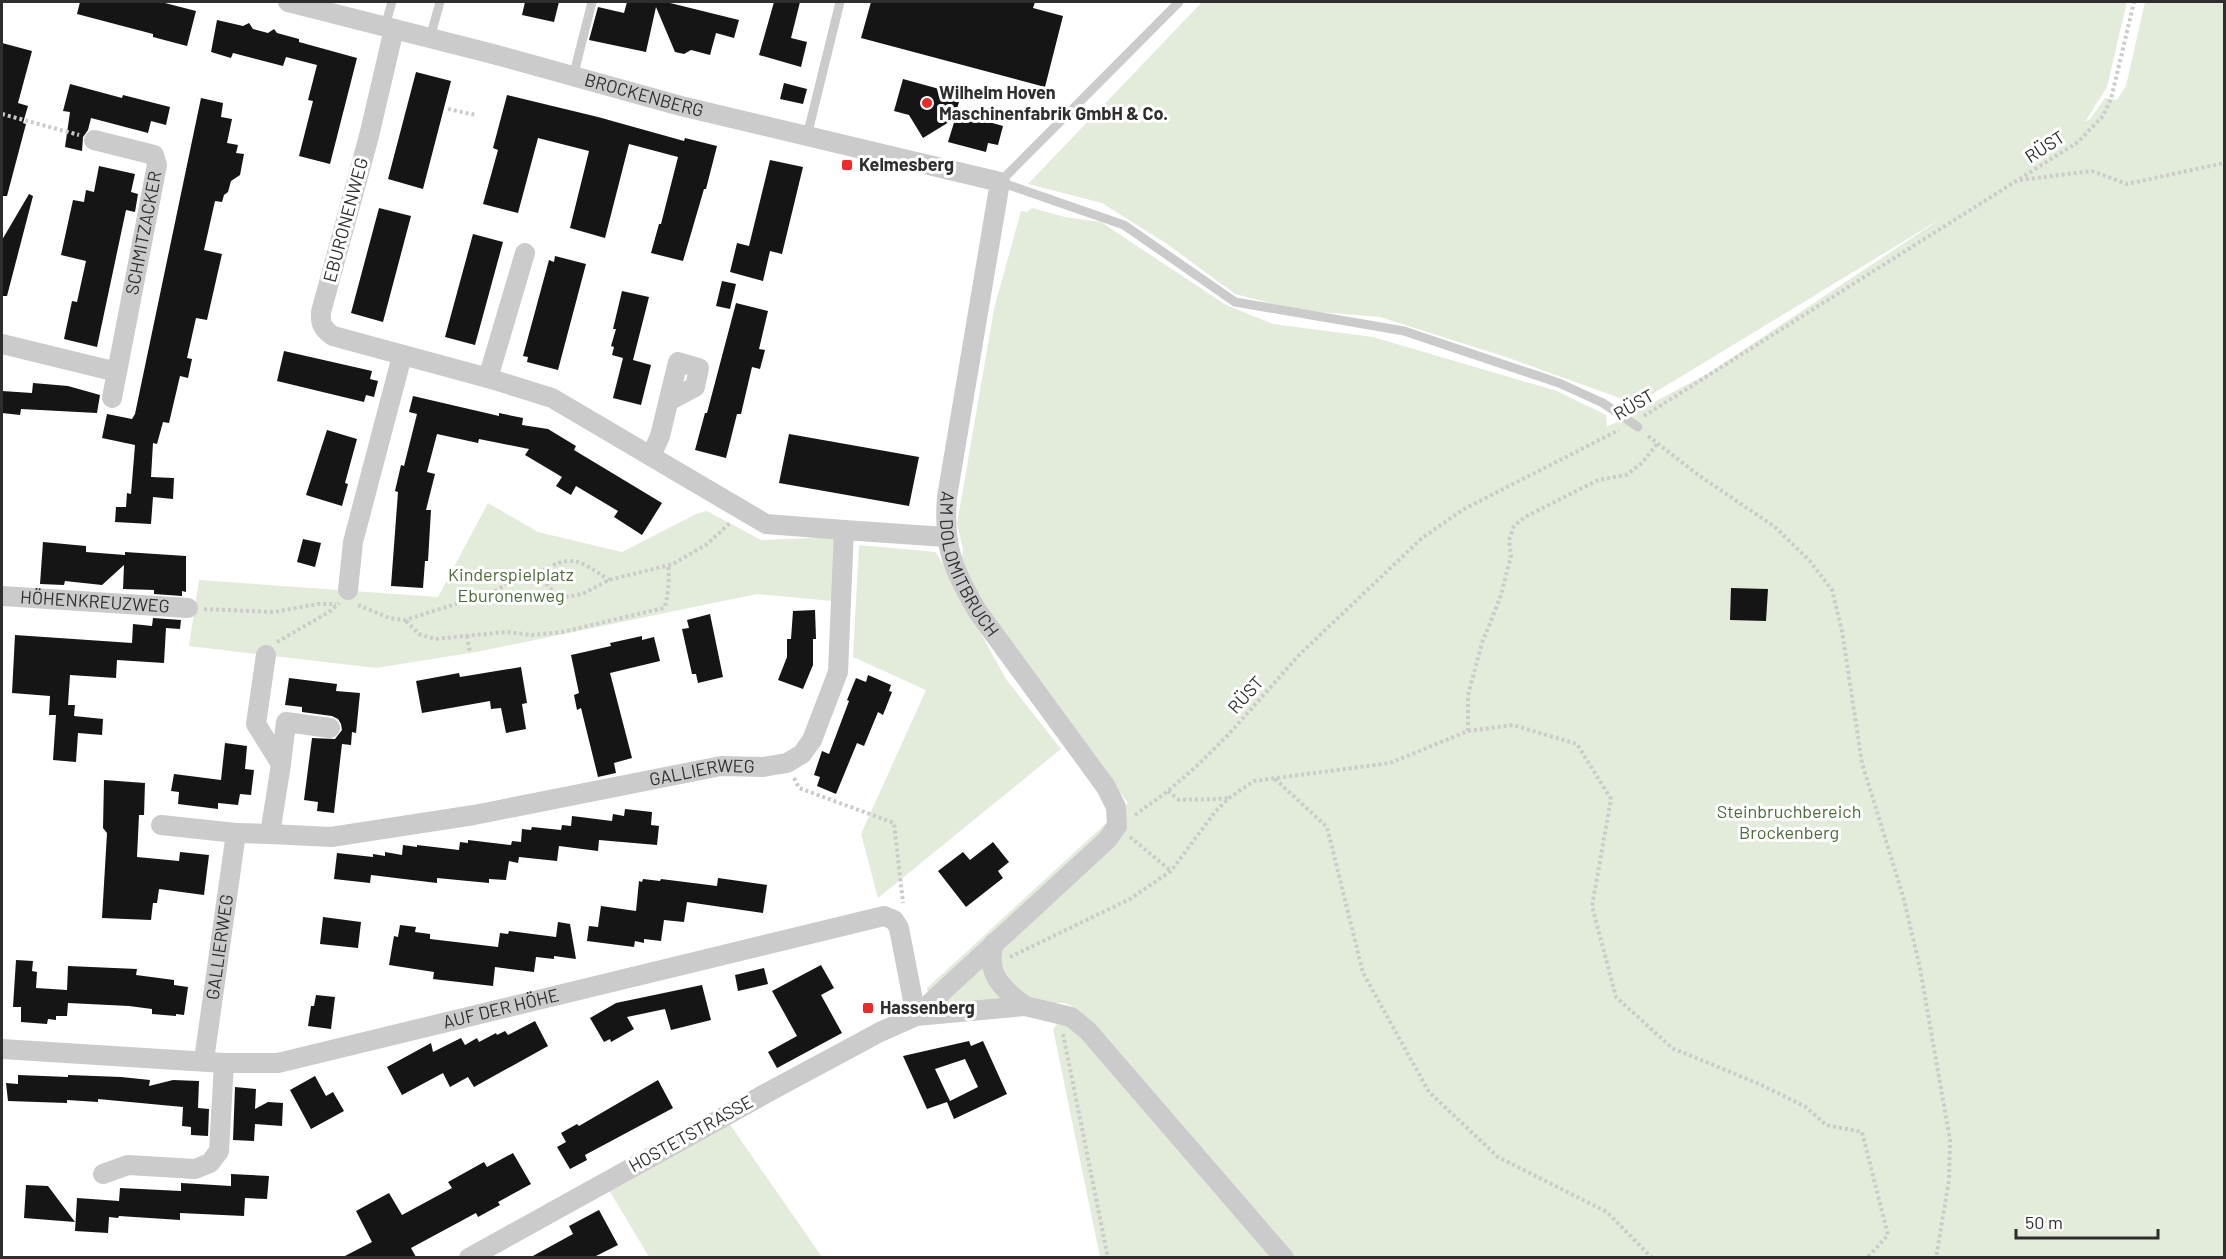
<svg xmlns="http://www.w3.org/2000/svg" width="2226" height="1259" font-family="Barlow,sans-serif">
<style>
.green{fill:#e3ecdb}
.building{fill:#151515;fill-rule:evenodd}
.lines{fill:none;stroke-linecap:round;stroke-linejoin:round}
.path{stroke:#cbcbcb;stroke-width:4;stroke-dasharray:3 3;stroke-linecap:butt}
.service{stroke:#cbcbcb;stroke-width:9}
.minor{stroke:#cbcbcb;stroke-width:20}
.poi-dot{fill:#ec2a29;stroke:#fff;stroke-width:2}
.labels{text-anchor:middle;stroke-width:6;stroke-linejoin:round;paint-order:stroke}
.poi-label{font-size:18px;font-weight:bold;fill:#2e2e2e;stroke:#fff;text-anchor:start}
.street-label{font-size:18px;fill:#2e2e2e;stroke:#fff}
.park-label{font-size:18px;fill:#4d6c3a;stroke:#fff}
</style>
<rect width="100%" height="100%" fill="#fff"/>
<path class="green" d="M1202,2h925l-20,85 -22,35 5,-3 15,-21 12,2 9,-14 19,-84h79v1255h-1124l-47,-228 19,-23 -8,-3h-134l-3,-15 201,-185 -143,-190 -24,-50 2,-14 -6,-25 37,-215 27,-98 6,1 5,-4 33,9 36,5 125,83 47,19 100,13 184,54 49,24 1,12 100,-53 235,-156 -306,186 -130,-47 -126,-40 -85,-7 -60,-16 -68,-50 -65,-41 -74,-19z
M488,503l50,29 84,20 74,-38 11,-3 54,29 75,-3 -4,64 -75,-7 -281,58 -100,16 -187,-22 10,-66 239,17z
M859,545l77,7 70,127 55,70 -183,149 -17,-64 65,-144 -73,-33z
M729,1123l93,134h-173l-40,-67z"/>
<path class="building" d="M80,2h81l35,9 -9,35 -34,-9v-3l-76,-20z
M525,2h34l-5,20 -32,-7z
M627,2h39l73,18 -5,18 -18,-5 -6,22 -19,-5 -7,4 -9,-2 -19,-45 -10,45 -57,-12 9,-33 26,6z
M774,2h26l-9,36 16,4 -6,25 -42,-12z
M871,2h164l-2,6 30,8 -18,71 -184,-49z
M217,20l26,6 6,-3 4,6 15,4 6,-4 3,4 22,6v3l58,16 -27,106 -31,-8 14,-55 -5,-1 9,-35 -31,-8 -3,9 -50,-13 -2,5 -20,-6z
M2,43l30,8 -14,52 10,3 -5,17 3,1 -19,72h-5z
M416,72l35,9 -28,108 -35,-10z
M903,79l58,16 -7,24 -31,19 -14,-23 -15,-4z
M784,83l23,6 -4,15 -23,-5z
M70,84l52,14 1,-3 47,12 -4,18 -15,-4 -3,12 -57,-15 -3,12 -5,7 -1,14 -17,-4 5,-35 -7,-1z
M507,95l91,22 86,24 1,-3 32,8 -11,43h-2l-21,72 -32,-8 8,-29h2l17,-67 -49,-13 -24,94 -35,-10 19,-77 -51,-13 -20,75 -35,-9 15,-54 -5,-2z
M201,98l22,5 -2,14 11,2 -5,24 11,2 -2,8 8,1 -4,21 -9,6 -3,11 -4,3 -2,7 -7,-1 -11,49 18,4 -15,66 -11,-2 -9,40 5,1 -4,19 -8,-2 -11,47 -6,-1 -6,22 -4,-1 -2,34 23,1 -1,21 -20,-2 -2,27 -36,-2 1,-15h10l1,-14 4,1 4,-49 -33,-7 5,-24 25,5 3,-5z
M957,113l46,13 -5,19 -10,-2 -2,9 -38,-10z
M770,160l33,7 -21,87 -12,-3 -7,30 -33,-9 7,-29 12,3z
M99,166l36,8 -4,18 7,2 -3,18 -9,-2 -29,137 -33,-8 8,-38 5,1 9,-41 -25,-6 12,-55 11,2 2,-12 8,2z
M29,194l4,2 -26,100h-5v-56z
M379,208l32,8 -28,106 -32,-9z
M473,234l30,8 -28,103 -30,-8z
M555,256l31,8 -28,106 -31,-8 1,-5 -5,-1 26,-96 5,2z
M722,281l14,3 -6,25 -14,-3z
M622,291l27,6 -16,63 18,5 -10,40 -28,-7 10,-40 -11,-3 2,-8 -3,-1 5,-17h-3z
M736,303l32,8 -9,38 6,1 -5,19 -8,-2 -11,47h-4l-11,44 -31,-8 10,-37h2z
M284,351l88,20 -2,8 8,2 -4,16 -8,-2 -2,7 -87,-21z
M33,383l35,3 32,9 -3,18 -76,-4 -1,6 -18,-2v-22l30,2z
M413,396l86,20v-3l24,5 -1,7 26,4 28,17 -2,4 88,53 -20,32 -28,-18 4,-6 -42,-25 -5,9 -15,-9 6,-9 -37,-22 4,-6 -50,-10 -1,4 -41,-9 -10,38 8,2 -9,36h5l-3,51h-3l-2,27 -32,-2 7,-94 -3,-1 6,-26 3,1 13,-52 -8,-2z
M327,430l30,9 -12,44 3,1 -6,22 -36,-11z
M789,434l130,23 -10,49 -130,-23z
M303,539l18,4 -6,24 -18,-5z
M43,542l43,4v6l39,3v-3l61,4v36l-4,-1v5l-28,-2v-4l-31,-1 1,-24 -22,20 -37,-4 -1,4 -24,-1z
M1731,588l37,1 -2,32 -36,-1z
M815,610l1,29h-3v26l-10,24 -25,-9 9,-23v-18h4l2,-28z
M710,614l13,63 -25,6 -2,-9h-4l-10,-45 7,-1 -2,-8z
M153,618l28,2 -1,9 -14,-1 -2,35 -47,-3 -1,18 -46,-3 -2,30h7l-1,11 29,3 -1,16 -24,-2 -2,29 -23,-2 3,-45h-7l1,-19 -38,-3 3,-58 117,8 1,-19 19,2z
M642,636v4l12,-3 6,24 -50,12 22,85 -18,5 2,10 -18,4 -17,-69 -4,2 -3,-15 5,-2 -8,-38 40,-9 -1,-3z
M521,667l6,36 -5,1 4,25 -20,4 -5,-25 -10,1 -1,-8 -68,12 -6,-32 43,-8 1,4z
M868,675l23,10 -2,6 3,1 -9,23 -5,-3 -14,34 -7,-3 -21,51 -19,-8 3,-9 -6,-2 8,-24 7,3 20,-53 -2,-1 9,-22 10,4z
M289,678l48,6 -1,7 24,2 -4,40 -4,-1 -1,13 -9,-1 -8,69 -17,-2 1,-9 -14,-2 8,-62 23,1 7,-9 -1,-6 -3,-5 -6,-3 -30,-4v-5l-17,-2z
M225,743l22,3 -2,23 9,1 -3,25 -11,-1 -2,11 -20,-2v6l-40,-5 1,-12 -8,-1 3,-17 47,6z
M104,780l41,3 -1,32h-5l-2,42 42,4 1,-9 29,3 -5,40 -45,-6 -2,14h-4l-2,17 -49,-2 5,-85 -4,-5z
M625,809l27,3 -1,13 8,1 -2,19 -58,-5 -1,11 -39,-5 -2,15 -38,-4 -1,6 -9,-2 -3,19 -17,-1v4l-52,-5v5l-66,-8 -1,8 -36,-4 3,-26 36,4v-3l12,2v-4l17,3 1,-10 14,2v-2l42,5 1,-8 8,1v-3l43,5 1,-4 9,1 1,-13 9,1 1,-3 29,3 1,-5 9,1 1,-10 40,5 1,-7 11,2z
M993,842l16,20 -11,9 5,7 -37,29 -28,-36 25,-19 7,8z
M718,878l49,7 -4,28 -76,-11 -3,20 -20,-2 -3,21 -17,-2v4l-9,-2 -1,6 -47,-6 2,-15 9,1 3,-21 35,5 3,-30 3,1 1,-3 17,2 1,-2 56,7z
M323,917l38,5 -3,26 -38,-4z
M558,922l12,2 6,35 -22,-3v3l-18,-2 -2,15 -39,-5 -2,19 -60,-7 1,-7 -45,-7 5,-29 4,1 2,-12 16,2 -1,5 15,2v5l68,8 2,-14 8,1 1,-3 47,6z
M16,960l17,1 -1,10 5,1 -1,16 31,2 1,-24 69,3 -1,6 38,5v5l14,2 -4,28 -8,-1v2l-24,-2v-5l-23,-3 -61,-3 -1,13h-11v4l-8,-1 -1,5 -26,-2v-15h-8z
M821,965l13,23 -13,7 21,38 -65,35 -9,-16 29,-16 -25,-45z
M764,968l4,16 -30,7 -3,-16z
M702,985l9,35 -40,10 -6,-21 -38,8 7,12 -23,13 -1,-3 -6,3 -14,-24 26,-15z
M316,995l19,2 -4,32 -23,-3 3,-20h3z
M535,1021l13,25 -74,41 -6,-10 -18,10 -7,-14 -41,22 -15,-28 44,-24 2,9 28,-14 4,7 12,-7 2,4 17,-9 1,2 8,-4 3,4z
M969,1041l2,5 12,-5 24,53 -53,25 -7,-17 -20,7 -24,-53zM965,1059l13,28 -28,14 -15,-32z
M18,1075l50,2v-2l53,2 29,3 -1,6 24,-6 26,1 -1,27 11,1 -1,27 -17,-1v-8l-9,-1 1,-19 -85,-8v3l-31,-2v3l-59,-2 -2,-18 12,1z
M315,1076l11,20 7,-4 11,19 -33,18 -21,-39z
M658,1080l15,28 -88,47 2,5 -17,9 -13,-22 9,-5 -5,-9 16,-9 2,2z
M235,1087l21,2 -1,20 13,-7 15,1 -1,23 -27,-2 -1,17 -21,-1z
M513,1153l18,31 -33,18 2,3 -22,12 -2,-4 -65,35 5,9h-73l29,-15 -16,-31 33,-18 13,22 50,-27 -4,-6 36,-20 3,5z
M231,1174l38,2 -2,23 -22,-1 -1,18 -64,-3v7l-61,-4 -1,2 -9,-1 -1,16 -33,-2 2,-33 42,3 1,-13 61,3v-8l50,3z
M26,1185l22,1 27,36 -51,-4z
M599,1210l19,35 -24,12h-63l42,-23 -4,-8z"/>
<g class="lines">
<path class="path" d="M448,109l28,6
M2,114l77,21
M2020,180l72,-9 35,13 97,-21
M1644,416l434,-274 25,-26 8,-17 23,-97
M1648,436l49,38 78,53 35,34 22,29 10,41 20,132 41,133 17,72 30,172 -1,40 -13,78
M537,574c34,-21 41,-15 72,6
M358,605l31,13 16,2 89,-28 22,-14 13,-4h8l17,18 12,5 16,-3 27,-14 64,-16 33,-19 24,-22
M204,609l70,3 44,-8h18
M406,621l13,13 16,5 71,-7 26,3 30,-3 102,-24c4,-8 6,-33 4,-42
M467,636l3,17
M277,642l52,-30 10,-9
M1468,731v-36l14,-52 19,-48 10,-39 -2,-16 5,-14 11,-9 73,-37 28,-5 16,-12 15,-19
M794,778l5,10 95,35 9,80
M1275,779l52,48 36,146 66,119 69,65 109,55 45,46
M1168,791l11,9c17,-1 32,0 50,-2
M1135,815l33,-24 31,-27 30,-30 70,-79 123,-117 42,-29 155,-79
M1130,837l41,34
M1010,957l120,-58 41,-28 44,-59 14,-14 25,-17 136,-18 78,-32 45,-6 64,19 34,55 -19,107 24,91 56,51 85,35 49,24 20,18 36,7 26,103 -21,23
M1063,1034l45,224"/>
<path class="service" d="M1179,2l-179,180 124,43 111,77 169,29 155,52 44,20 35,24
M385,26l7,-24
M430,38l10,-36
M573,77l19,-75
M807,136l33,-134"/>
<g class="minor">
<path id="s1" d="M288,2l205,52 188,52 319,76 -53,315c-4,50 6,73 31,115l128,175 10,20 1,19 -9,13 -192,177 -36,16 -106,57 -305,169"/>
<path d="M394,29l-25,107 -48,176c-1,12 2,17 12,24l155,42 37,-125"/>
<path id="s2" d="M2,344l115,28 40,-207 -3,-10 -60,-15"/>
<path d="M488,378l64,20 214,126 78,6"/>
<path d="M112,398l5,-26"/>
<path d="M651,456l9,-20 18,-74 21,6 -4,19 -26,14"/>
<path d="M348,590l5,-48 49,-186"/>
<path id="s3" d="M2,596l186,12"/>
<path d="M281,764l5,-42 44,6"/>
<path d="M161,825l75,8"/>
<path id="s4" d="M270,834l61,3 143,-22 247,-49 42,1 24,-4 15,-9 10,-14 26,-68 6,-142 102,7"/>
<path d="M994,943c-9,30 8,46 31,63"/>
<path id="s5" d="M2,1049l222,14h54l606,-147 10,4 5,8 17,88 109,-10 46,11 17,14 196,227"/>
<path id="s6" d="M204,1060l32,-227 34,1 11,-70 -25,-40 10,-69"/>
<path d="M103,1174l25,-9 67,4 15,-6 9,-12 5,-88"/>
</g>
</g>
<g class="poi-dot">
<circle cx="927" cy="103" r="6"/>
<rect x="841" y="159" width="12" height="12" rx="3"/>
<rect x="862" y="1002" width="12" height="12" rx="3"/>
</g>
<g class="labels">
<g class="poi-label">
<text x="939" y="99">Wilhelm Hoven<tspan x="939" dy="21">Maschinenfabrik GmbH &amp; Co.</tspan></text>
<text x="859" y="171">Kelmesberg</text>
<text x="880" y="1014">Hassenberg</text>
</g>
<g class="street-label">
<text dy="6" stroke="none"><textPath href="#s1" startOffset="368">BROCKENBERG</textPath></text>
<text transform="translate(2045 147) rotate(-33)" y="6">RÜST</text>
<text transform="translate(346 220) rotate(-75)" y="6">EBURONENWEG</text>
<text dy="6" stroke="none"><textPath href="#s2" startOffset="260">SCHMITZACKER</textPath></text>
<text transform="translate(1634 405) rotate(-30)" y="6">RÜST</text>
<text dy="6" stroke="none"><textPath href="#s1" startOffset="1126">AM DOLOMITBRUCH</textPath></text>
<text dy="6" stroke="none"><textPath href="#s3" startOffset="93">HÖHENKREUZWEG</textPath></text>
<text transform="translate(1246 695) rotate(-48)" y="6">RÜST</text>
<text dy="6" stroke="none"><textPath href="#s4" startOffset="438">GALLIERWEG</textPath></text>
<text dy="6" stroke="none"><textPath href="#s6" startOffset="114">GALLIERWEG</textPath></text>
<text dy="6" stroke="none"><textPath href="#s5" startOffset="506">AUF DER HÖHE</textPath></text>
<text transform="translate(691 1134) rotate(-29)" y="6">HOSTETSTRASSE</text>
</g>
<g class="park-label">
<text x="511" y="581">Kinderspielplatz<tspan x="511" dy="21">Eburonenweg</tspan></text>
<text x="1789" y="818">Steinbruchbereich<tspan x="1789" dy="21">Brockenberg</tspan></text>
</g>
</g>
<rect width="2226" height="1259" fill="none" stroke="#2e2e2e" stroke-width="6"/>
<path d="M2016 1229v9h142v-9" fill="none" stroke="#2e2e2e" stroke-width="3"/>
<text x="2025" y="1229" font-size="18" fill="#2e2e2e" stroke="#ffffff" stroke-width="4.5" paint-order="stroke">50 m</text>
</svg>
